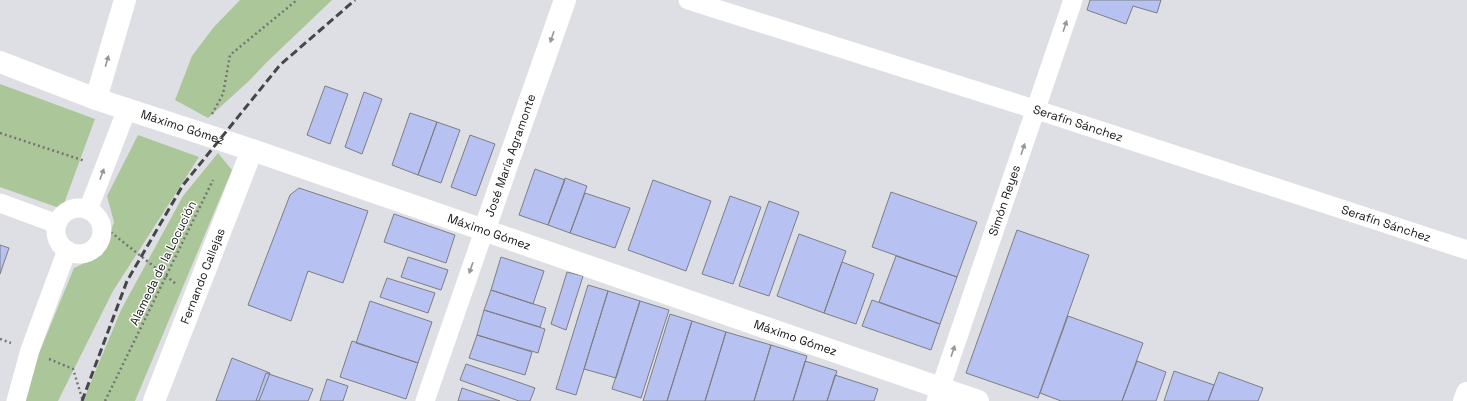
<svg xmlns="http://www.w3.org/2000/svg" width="1467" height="401" font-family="'Space Grotesk',sans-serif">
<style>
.green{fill:#abc799}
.building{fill:#b8c2f2;stroke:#7d7e82}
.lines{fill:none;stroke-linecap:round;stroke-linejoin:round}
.path{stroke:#747477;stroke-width:2.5;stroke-dasharray:2 3;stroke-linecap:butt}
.street{stroke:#fff;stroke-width:19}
.secondary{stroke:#fff;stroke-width:22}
.rail{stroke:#454647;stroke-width:3;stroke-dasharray:8 4;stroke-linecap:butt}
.oneway{fill:#969696}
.labels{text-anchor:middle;stroke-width:3;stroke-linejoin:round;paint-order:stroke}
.street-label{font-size:12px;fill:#151516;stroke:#fff}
</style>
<rect width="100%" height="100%" fill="#dedfe4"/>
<path class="green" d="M240,0h92l-67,64 -16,17 -41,37 -33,-18 17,-44 21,-28z
M0,84l95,35 -33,90 -62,-22z
M138,135l61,22 -86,134 -55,110h-35l7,-26 44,-107 28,-13 12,-33 -7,-26z
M218,153l14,17 -97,231h-52l38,-91 62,-114z"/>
<path class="building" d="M1090,0h71l-4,13 -24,-7 -7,18 -39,-14z
M325,86l23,8 -18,50 -23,-9z
M364,92l18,7 -20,55 -17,-7z
M410,113l27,9 -19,53 -26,-10z
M437,122l23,8 -19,53 -23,-8z
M470,135l25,9 -19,52 -25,-9z
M535,169l30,11 -17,45 -29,-10z
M565,178l22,8 -17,47 -22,-8z
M653,180l58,21 -25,70 -58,-21z
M299,188l69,23 -25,72 -35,-12 -17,50 -43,-16 42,-110z
M891,192l86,30 -20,55 -85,-30z
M585,193l45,15 -15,40 -45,-15z
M730,196l31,11 -28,77 -31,-10z
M769,201l30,11 -30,84 -30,-10z
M394,214l61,21 -9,28 -62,-21z
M1017,230l72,25 -51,143 -72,-25z
M799,234l47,17 -22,62 -47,-17z
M0,245l9,3 -9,26z
M896,256l61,21 -17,47 -61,-22z
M408,257l40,13 -7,20 -40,-13z
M501,257l43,14 -11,33 -42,-14z
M842,262l32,12 -18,50 -32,-11z
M567,272l16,4 -17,54 -15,-6z
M387,278l48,15 -7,20 -48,-16z
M588,285l20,6 -32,104 -20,-6z
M491,290l55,18 -6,19 -56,-17z
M608,291l32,10 -24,77 -32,-9z
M872,300l68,24 -9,26 -69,-24z
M370,301l62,21 -14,41 -62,-20z
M640,301l29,9 -28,88 -29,-9z
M484,310l61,19 -7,24 -61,-18z
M670,314l22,7 -25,80h-24z
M1068,316l75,27 -21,58h-61l-21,-8z
M692,321l34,11 -21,69h-38z
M726,332l45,13 -17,56h-49z
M477,335l55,17 -7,23 -56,-17z
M352,341l66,22 -12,36 -66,-22z
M771,345l36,11 -14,45h-39z
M232,358l38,15 -11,28h-43z
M805,361l32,10 -10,30h-34z
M1137,361l29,11 -10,29h-34z
M466,364l69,24 -5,13h-11l-59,-21z
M1174,371l40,14 -6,16h-44z
M1219,372l44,16 -5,13h-50z
M266,373l47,16 -5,12h-52z
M835,375l43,14 -4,12h-47z
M327,379l21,7 -5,15h-23z
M462,388l38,13h-42z"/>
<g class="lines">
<path class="path" d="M212,114l11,-20 7,-39 67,-55
M0,133l85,28
M103,226l73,58
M0,339l11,4
M49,359l24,10 10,32
M105,401l108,-221"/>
<g class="street">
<path id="s1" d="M688,0l349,110 430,140"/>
<path d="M0,203l57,21"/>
<circle cx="79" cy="231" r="23"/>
<path d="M88,210l39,-101"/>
<path d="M16,401l14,-51 37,-100"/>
<path d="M425,401l59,-170"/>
<path id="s2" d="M936,401l137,-401"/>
</g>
<g class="secondary">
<path id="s3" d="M0,62l96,37 156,51 726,251"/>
<path d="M96,99l29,-99"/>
<path id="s4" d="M484,231l81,-231"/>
<path id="s5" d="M154,401l98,-251"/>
<path d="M1464,401l3,-8"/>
</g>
<path class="rail" d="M82,401l45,-120 56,-96 97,-120 75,-65"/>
</g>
<defs><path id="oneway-solid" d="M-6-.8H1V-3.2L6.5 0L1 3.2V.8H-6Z"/></defs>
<g class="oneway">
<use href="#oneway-solid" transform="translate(1065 26) rotate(-72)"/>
<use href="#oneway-solid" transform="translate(552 37) rotate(109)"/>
<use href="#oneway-solid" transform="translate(107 61) rotate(-74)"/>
<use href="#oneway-solid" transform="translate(1023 149) rotate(-71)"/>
<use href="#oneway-solid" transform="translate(102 174) rotate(-70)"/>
<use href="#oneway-solid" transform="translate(471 268) rotate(109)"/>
<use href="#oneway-solid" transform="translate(953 351) rotate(-71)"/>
</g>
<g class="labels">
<g class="street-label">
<text dy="4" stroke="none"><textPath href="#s1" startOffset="409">Serafín Sánchez</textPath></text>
<text dy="4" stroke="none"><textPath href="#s3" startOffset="194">Máximo Gómez</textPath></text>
<text dy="4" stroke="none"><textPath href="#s4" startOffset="80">José María Agramonte</textPath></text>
<text dy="4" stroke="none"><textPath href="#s2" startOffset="212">Simón Reyes</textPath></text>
<text dy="4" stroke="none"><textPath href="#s1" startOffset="733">Serafín Sánchez</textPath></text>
<text dy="4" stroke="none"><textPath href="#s3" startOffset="518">Máximo Gómez</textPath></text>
<text transform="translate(163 263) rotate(-64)" y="4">Alameda de la Locución</text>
<text dy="4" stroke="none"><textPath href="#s5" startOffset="134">Fernando Callejas</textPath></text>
<text dy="4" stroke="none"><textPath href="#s3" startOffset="842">Máximo Gómez</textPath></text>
</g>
</g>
</svg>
